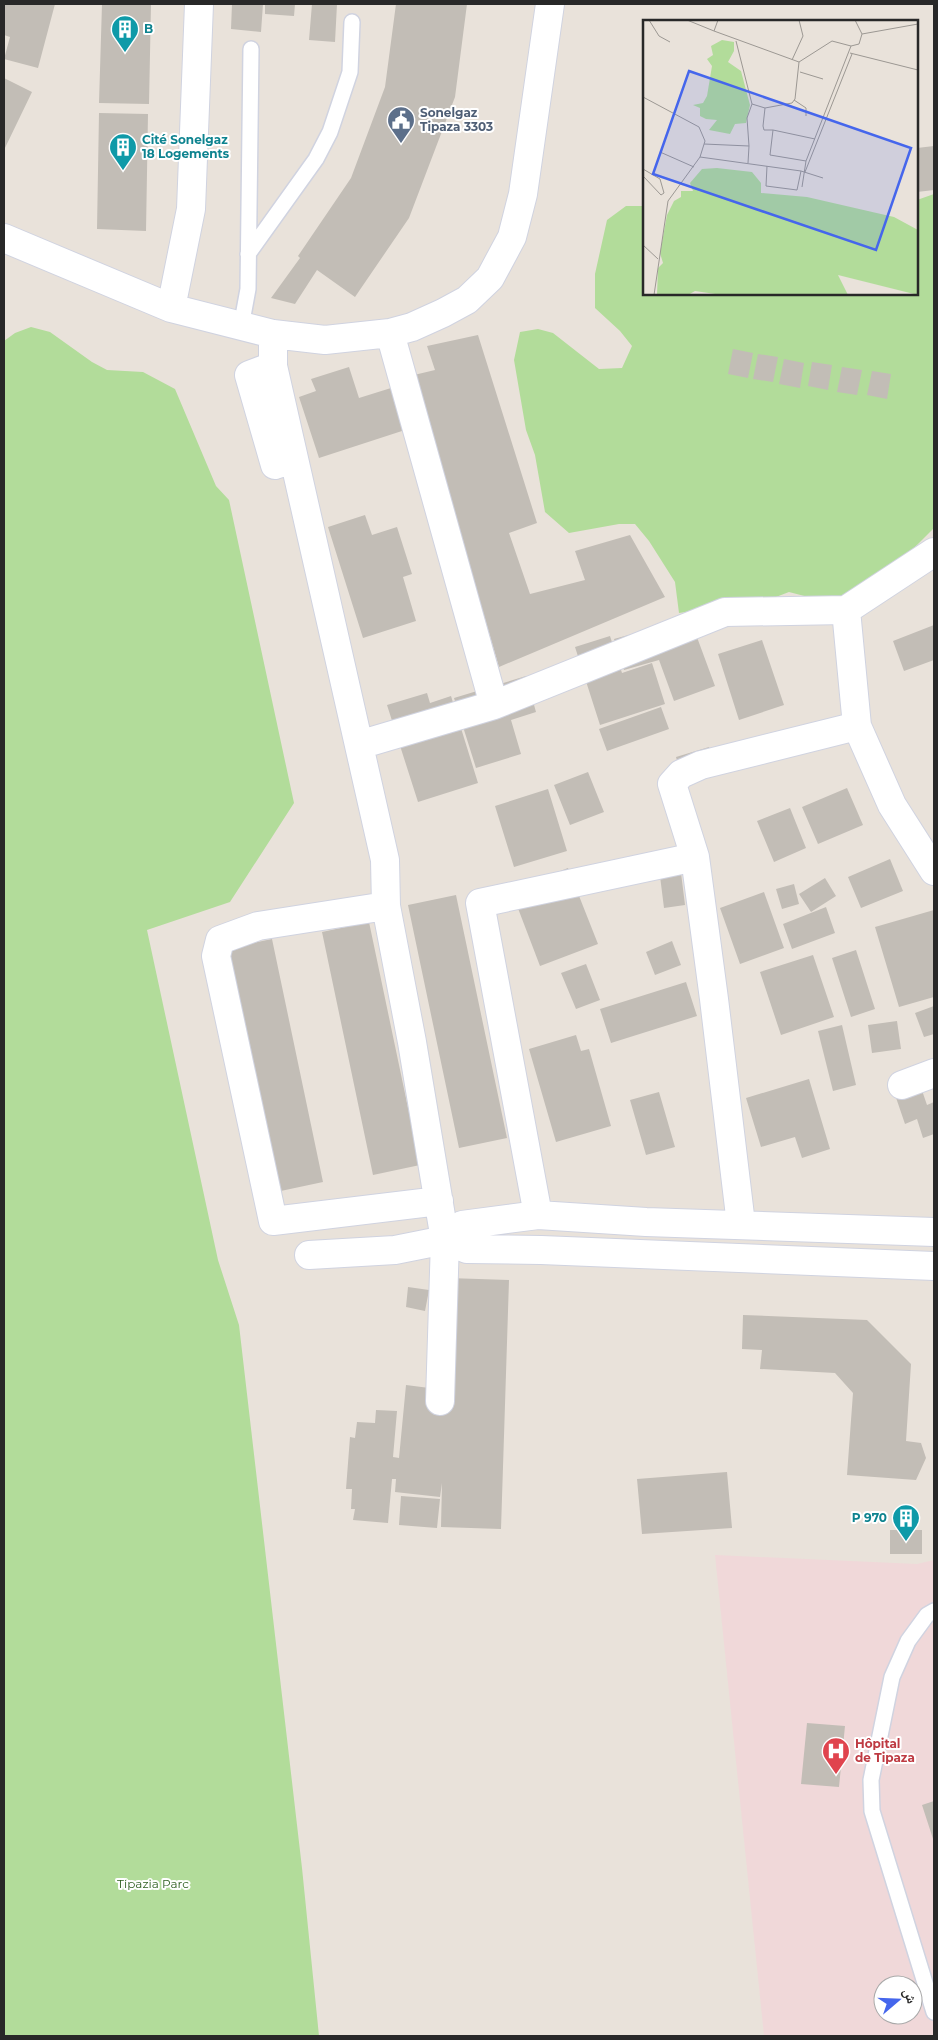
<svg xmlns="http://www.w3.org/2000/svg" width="938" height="2040" font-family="Montserrat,'Noto Naskh Arabic',sans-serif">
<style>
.medical{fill:#f0d8d9;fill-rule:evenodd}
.green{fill:#b2dc9a}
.building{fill:#c2bdb6}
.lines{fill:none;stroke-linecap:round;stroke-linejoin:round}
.lane-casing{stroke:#d0d3e0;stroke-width:18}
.street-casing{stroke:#d0d3e0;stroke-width:30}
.lane{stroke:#fff;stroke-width:15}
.street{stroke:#fff;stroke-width:28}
.labels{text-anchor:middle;stroke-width:4;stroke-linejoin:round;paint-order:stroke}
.culture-label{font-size:12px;font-weight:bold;fill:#0d838f;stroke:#fff;text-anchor:start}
.service-label{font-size:12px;font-weight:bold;fill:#4e5e75;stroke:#fff;text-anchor:start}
.health-label{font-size:12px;font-weight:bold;fill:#be3a42;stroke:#fff;text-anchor:start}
.park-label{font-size:12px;fill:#2c5e1e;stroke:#fff}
.inset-road{fill:none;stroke:#9c9893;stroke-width:1}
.view{fill:#4566ec;fill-opacity:0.15;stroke:#4566ec;stroke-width:2.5}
.inset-edge{fill:none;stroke:#282828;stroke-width:2.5}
</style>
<rect width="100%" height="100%" fill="#e9e2da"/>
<path class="medical" d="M715,1555l202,9 17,-4v476h-170zM883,1985h30v30h-30z"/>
<path class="green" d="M934,194v334l-32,32 -48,31 -15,6 -23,2 -27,-7 -21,8 -89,13 -4,-31 -26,-41 -14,-17h-16l-50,9 -24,-21 -10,-57 -9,-25 -12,-70 6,-28 18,-3 15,4 46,36 23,-1 10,-22 -12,-15 -25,-23v-34l12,-54 19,-14h18v88h273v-94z
M31,327l19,5 42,30 15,8 36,2 32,17 41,97 13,14 65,303 -64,99 -83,28 71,330 21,65 63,543 17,168h-315v-1695l11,-8z"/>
<path class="building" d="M4,4h51l-17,64 -34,-9 6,-22 -6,-2z
M102,4h49l-2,100 -50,-1z
M232,4h31l-2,28 -30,-3z
M265,4h30l-1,12 -29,-2z
M312,4h25l-2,38 -26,-2z
M396,4h71l-12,93 -46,121 -54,79 -38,-27 -22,34 -24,-6 29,-40 -2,-2 53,-78 34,-91z
M4,78l28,14 -28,58z
M99,113l49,1 -2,117 -49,-2z
M934,146v44l-17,2v-44z
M478,335l59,188 -28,10 21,61 55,-14 -10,-29 55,-16 35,62 -166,70 -85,-292 21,-5 -8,-24z
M733,349l20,4 -5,25 -20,-4z
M758,354l20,3 -5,25 -20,-3z
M784,359l20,4 -4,25 -21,-4z
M812,362l20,3 -4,25 -20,-4z
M349,367l10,31 32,-10 14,42 -86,28 -20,-61 17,-6 -5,-12z
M842,367l20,3 -5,25 -20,-3z
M872,371l19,3 -4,25 -20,-4z
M365,515l7,20 25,-8 15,47 -9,3 13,44 -53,17 -35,-111z
M691,621l24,65 -41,15 -15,-41 -35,10 -10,-31 36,-10z
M934,625v35l-30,11 -11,-30z
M610,636l12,37 30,-10 13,41 -65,21 -25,-78z
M762,640l22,65 -45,15 -21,-66z
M526,676l10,36 -25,8 10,34 -45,14 -22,-70z
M427,693l3,10 21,-7 27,87 -60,19 -31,-97z
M661,707l8,22 -62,22 -8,-22z
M709,747l3,10 -33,11 -3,-11z
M588,772l16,40 -34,13 -16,-40z
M847,788l16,37 -45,19 -16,-37z
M548,789l19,62 -53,16 -19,-61z
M790,808l16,40 -32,14 -17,-41z
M679,857l6,48 -21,3 -6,-48z
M890,859l13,32 -42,17 -13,-31z
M568,868l30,76 -58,22 -29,-76z
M825,878l11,18 -25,16 -12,-18z
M794,884l5,20 -17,5 -6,-20z
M764,892l20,56 -44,16 -20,-56z
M456,895l51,243 -48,10 -51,-243z
M826,907l9,26 -43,16 -9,-25z
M934,910v87l-35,10 -24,-80z
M369,922l51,243 -47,10 -51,-243z
M272,939l51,243 -47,10 -51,-243z
M672,941l9,24 -26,10 -9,-23z
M856,950l19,59 -24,8 -19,-59z
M813,955l21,62 -53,18 -21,-63z
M586,964l14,36 -24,9 -15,-36z
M686,982l11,34 -86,27 -11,-34z
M934,1006v28l-10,3 -9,-24z
M897,1021l4,28 -29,4 -4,-28z
M842,1025l14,60 -23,6 -15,-60z
M576,1035l5,16 8,-2 22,77 -55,16 -27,-93z
M916,1073l11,32 7,-3v32l-11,4 -6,-19 -12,5 -14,-41z
M809,1079l21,70 -28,9 -7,-21 -34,10 -15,-49z
M659,1092l16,55 -29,8 -16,-55z
M448,1278l61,2 -8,249 -60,-2 1,-44 -2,14 -45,-5 1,-13h-4l-4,44 -35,-3 2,-11h-4l1,-20h-6l4,-52 5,1 2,-16 18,1 1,-13 21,1 -4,46 6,1 7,-73 39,5z
M408,1287l21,3 -4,21 -19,-4z
M743,1315l124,5 44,44 -5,77 15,2 5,15 -10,22 -69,-5 6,-82 -18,-20 -75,-4 2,-19 -20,-1z
M727,1472l5,56 -90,6 -5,-55z
M401,1496l39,3 -3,29 -38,-3z
M890,1530h32v24h-32z
M807,1723l38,3 -6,61 -38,-3z
M934,1801v41l-12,-37z"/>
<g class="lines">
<g class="lane-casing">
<path id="lane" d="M248,254l68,-95 14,-27 20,-60 2,-50
M241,327l7,-38 3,-240
M934,1611l-7,4 -19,26 -16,36 -21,103 1,31 62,201"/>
</g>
<g class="street-casing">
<path id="street" d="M4,238l167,70 102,26 52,6 65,-7 22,-6 31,-14 24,-13 23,-22 22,-41 11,-43 27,-190
M171,308l20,-99 8,-205
M273,334v32l112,494 1,46 26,136 33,198 -5,161
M273,366l-24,9 26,90 19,-6
M846,610l88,-58
M494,705l231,-93 121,-2 11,116
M359,745l135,-40 -104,-372
M695,857l19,142 27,225
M386,906l-128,20 -38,14 -4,16 57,265 166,-20
M902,1085l32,-12
M538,1215l-58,-312 215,-46 -23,-73 9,-10 20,-9 156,-39 35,79 42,66
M445,1240l22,9 74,1 393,16
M309,1255l86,-5 50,-10 17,-15 76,-10 108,7 288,10"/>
</g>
<use href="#lane" class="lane"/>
<use href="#street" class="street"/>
</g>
<defs>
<g id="building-pin" transform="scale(1.4375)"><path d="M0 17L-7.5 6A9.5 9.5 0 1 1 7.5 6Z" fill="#0f9aa8" stroke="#fff"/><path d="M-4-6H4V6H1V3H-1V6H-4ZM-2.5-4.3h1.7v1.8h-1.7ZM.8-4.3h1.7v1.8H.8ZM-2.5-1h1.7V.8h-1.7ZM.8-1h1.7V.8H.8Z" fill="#fff"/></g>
<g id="civic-pin" transform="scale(1.4375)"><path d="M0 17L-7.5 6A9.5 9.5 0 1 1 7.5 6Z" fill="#5c6f8a" stroke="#fff"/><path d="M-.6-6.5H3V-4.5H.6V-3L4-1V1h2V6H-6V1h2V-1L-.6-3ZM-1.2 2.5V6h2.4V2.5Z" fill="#fff"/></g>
<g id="hospital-pin" transform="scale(1.4375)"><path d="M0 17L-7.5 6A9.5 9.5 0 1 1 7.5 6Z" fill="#e0444e" stroke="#fff"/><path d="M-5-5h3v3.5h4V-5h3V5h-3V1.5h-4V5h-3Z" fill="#fff"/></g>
</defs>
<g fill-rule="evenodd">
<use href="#building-pin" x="125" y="29"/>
<use href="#civic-pin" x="401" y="120"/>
<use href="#building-pin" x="123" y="147"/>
<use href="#building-pin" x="906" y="1518"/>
<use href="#hospital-pin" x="836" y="1751"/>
</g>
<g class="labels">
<g class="culture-label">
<text x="144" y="33">B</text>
<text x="142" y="144">Cité Sonelgaz<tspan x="142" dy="14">18 Logements</tspan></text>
<text x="887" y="1522" text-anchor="end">P 970</text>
</g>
<g class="service-label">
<text x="420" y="117">Sonelgaz<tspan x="420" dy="14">Tipaza 3303</tspan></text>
</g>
<g class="health-label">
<text x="855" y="1748">Hôpital<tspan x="855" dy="14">de Tipaza</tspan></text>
</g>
<g class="park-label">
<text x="153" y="1888">Tipazia Parc</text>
</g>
</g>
<g transform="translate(643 20)">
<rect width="275" height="275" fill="#e9e2da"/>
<path d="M79,20l12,2v9l-6,11 13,9 9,34 -4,18 -11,1 -5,10 -21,-4 8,-10 -11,-1 -6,-3v-8l-7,-3 10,-2 4,-7 5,-30 -5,-7 6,-4 -2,-9zM74,148l35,4 9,11v10l46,4 87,20 24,13v65l-80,-20 10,20h-126l-27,-4 -7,4h-31l1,-27 5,-5 -3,-10 7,-38 7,-14 7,-4v-6h12l-3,-8 12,-14z" fill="#b2dc9a"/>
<path class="inset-road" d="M6,0l10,16 11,6M44,0l27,11 4,-11M71,11l85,31 33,-21 19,5 8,-2 3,-10 -7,-14M219,14l56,-10M93,21l16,63M207,33l68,17M149,40l11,-24 -4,-16M156,42l-4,37 -3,4 -27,5 -2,18 1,4h9l-3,25 36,6M157,52l23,7M0,77l56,30 6,14 -5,16 -32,44 -14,94M151,80l12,8v8M130,110l42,9M61,124l45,2 -1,17M106,126l-2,-28 5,-14 13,4M17,132l34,15M57,137l101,14 22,7M124,146l-1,20 31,4 4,-19M0,149l17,10 4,14 -3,2 -18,-19M162,152l47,-118M159,167l4,-26 45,-115M0,225l15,14"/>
<path class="view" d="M46,51l222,77 -35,102 -223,-76z"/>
<rect width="275" height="275" class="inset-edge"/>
</g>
<rect width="938" height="2040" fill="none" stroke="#282828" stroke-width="10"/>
<g transform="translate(898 2000) rotate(71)"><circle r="24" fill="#ffffff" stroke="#a9a9a9"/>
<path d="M0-4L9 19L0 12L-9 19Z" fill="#4566ec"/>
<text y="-8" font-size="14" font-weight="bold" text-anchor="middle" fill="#282828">ش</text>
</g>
</svg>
